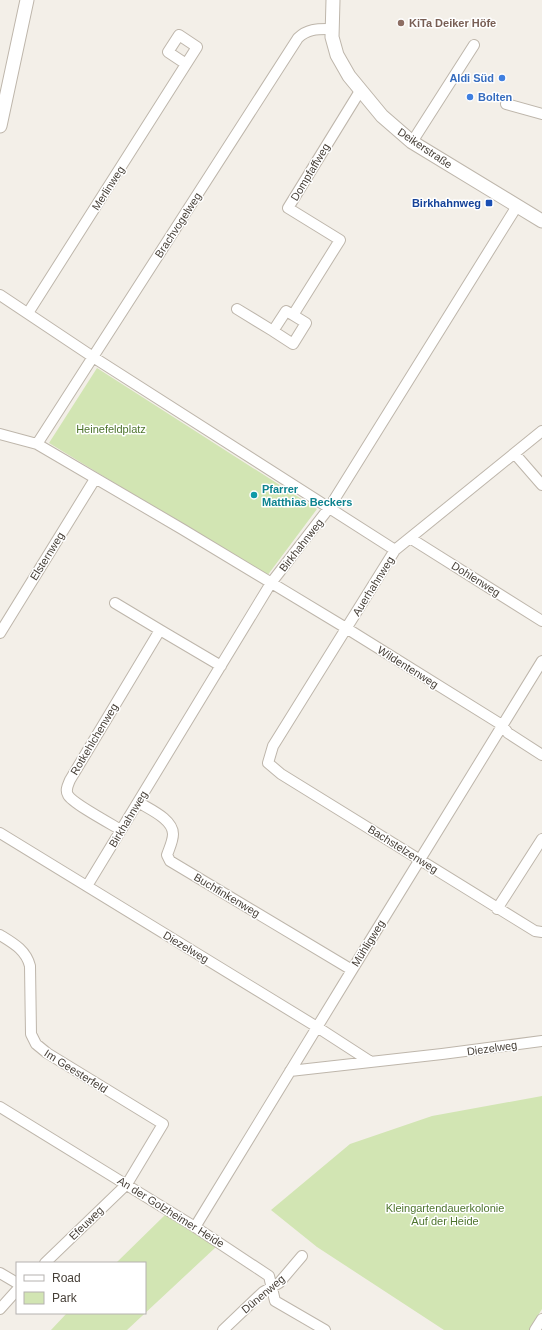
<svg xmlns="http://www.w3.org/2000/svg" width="542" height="1330" font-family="Helvetica,sans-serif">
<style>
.green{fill:#d2e5b3}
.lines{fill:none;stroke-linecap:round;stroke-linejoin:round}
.minor-casing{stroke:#beb6ab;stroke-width:12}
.tertiary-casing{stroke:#beb6ab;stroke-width:15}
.minor{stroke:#fff;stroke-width:10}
.tertiary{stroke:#fff;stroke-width:13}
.education-dot{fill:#8d6e63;stroke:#fff;stroke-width:1.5}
.shop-dot{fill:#3f7fe0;stroke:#fff;stroke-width:1.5}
.transit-dot{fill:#1a4fb4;stroke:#fff;stroke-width:1.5}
.culture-dot{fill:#0f9aa8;stroke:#fff;stroke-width:1.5}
.labels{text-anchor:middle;stroke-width:3;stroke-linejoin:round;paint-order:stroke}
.education-label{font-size:11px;font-weight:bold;fill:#785e54;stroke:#fff;text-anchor:start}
.shop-label{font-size:11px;font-weight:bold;fill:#366cbe;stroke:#fff;text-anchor:end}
.street-label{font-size:11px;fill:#463f37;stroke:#fff}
.transit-label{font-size:11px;font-weight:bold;fill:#164399;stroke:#fff;text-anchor:end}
.park-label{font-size:11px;fill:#4d742d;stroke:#fff}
.culture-label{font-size:11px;font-weight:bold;fill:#0d838f;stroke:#fff;text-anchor:start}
</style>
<rect width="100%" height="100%" fill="#f3efe8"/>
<path class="green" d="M97,368l220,141 -50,67 -218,-133z
M542,1096v213l-13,21h-85l-127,-83 -46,-37 79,-66 82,-28z
M165,1215l51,32 -89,83h-76l16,-17h78v-50h-29z"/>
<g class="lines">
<g class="minor-casing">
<path id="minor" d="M506,104l36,10
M412,142l62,-97
M0,295l93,62 302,193
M237,309l36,22 13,-20 7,4 47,-75 -52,-32 72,-117
M28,313l169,-266 -18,-12 -11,17 18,12
M273,331l20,13 13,-21 -13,-8
M542,431l-147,119 -122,196 -5,17 13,11 254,157 7,1
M0,434l37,10 145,85 164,99 156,97 6,8 34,22
M37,444l261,-406c10,-10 21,-9 34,-9
M515,454l27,31
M410,538l132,83
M115,603l45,27
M0,633l95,-154
M138,802c11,7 35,17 35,32 0,7 -4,15 -6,21l3,6 182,109
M121,830c-10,-6 -49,-27 -53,-35 -3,-5 0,-10 2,-15l90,-150 61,36
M0,833l317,194 54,35
M87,886l184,-303 58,-75 188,-302
M497,909l45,-70
M0,935c13,8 26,15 30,31l1,68 5,10 11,9 116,71 -36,60 -82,79
M290,1071l152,-17 100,-13
M0,1107l195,120 74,49 6,25 50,29
M195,1227l157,-257 190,-309
M0,1273l17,10
M0,1309l17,-19
M223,1330l40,-38 16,-9 23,-27
M535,1330l7,-11"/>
</g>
<g class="tertiary-casing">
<path id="tertiary" d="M333,0l-1,37 5,18 12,21 33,40 30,26 130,79
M0,126l27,-126"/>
</g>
<use href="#minor" class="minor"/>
<use href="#tertiary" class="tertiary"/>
</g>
<circle class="education-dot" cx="401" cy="23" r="4"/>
<g class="shop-dot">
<circle cx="502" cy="78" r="4"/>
<circle cx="470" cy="97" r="4"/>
</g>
<rect class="transit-dot" x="485" y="199" width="8" height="8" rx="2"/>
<circle class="culture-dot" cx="254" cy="495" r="4"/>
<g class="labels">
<g class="education-label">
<text x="409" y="27">KiTa Deiker Höfe</text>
</g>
<g class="shop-label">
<text x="494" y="82">Aldi Süd</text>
<text x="478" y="101" text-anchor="start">Bolten</text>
</g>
<g class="street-label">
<text transform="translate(425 148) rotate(34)" y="4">Deikerstraße</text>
<text transform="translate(310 172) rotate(-59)" y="4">Dompfaffweg</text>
<text transform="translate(108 188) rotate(-57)" y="4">Merlinweg</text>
<text transform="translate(178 225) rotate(-57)" y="4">Brachvogelweg</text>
<text transform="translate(301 545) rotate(-52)" y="4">Birkhahnweg</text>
<text transform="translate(47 556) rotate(-58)" y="4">Elsternweg</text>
<text transform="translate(476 579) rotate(32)" y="4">Dohlenweg</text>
<text transform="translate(373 586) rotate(-58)" y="4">Auerhahnweg</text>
<text transform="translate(408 667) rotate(32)" y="4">Wildentenweg</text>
<text transform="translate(94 739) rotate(-59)" y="4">Rotkehlchenweg</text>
<text transform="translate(128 819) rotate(-59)" y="4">Birkhahnweg</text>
<text transform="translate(403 849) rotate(32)" y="4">Bachstelzenweg</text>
<text transform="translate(227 895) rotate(31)" y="4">Buchfinkenweg</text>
<text transform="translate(368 943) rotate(-58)" y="4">Mühligweg</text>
<text transform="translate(186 947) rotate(31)" y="4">Diezelweg</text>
<text transform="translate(492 1048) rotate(-8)" y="4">Diezelweg</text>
<text transform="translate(76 1071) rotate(32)" y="4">Im Geesterfeld</text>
<text transform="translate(171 1212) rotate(32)" y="4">An der Golzheimer Heide</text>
<text transform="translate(86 1223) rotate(-44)" y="4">Efeuweg</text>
<text transform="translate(263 1294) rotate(-40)" y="4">Dünenweg</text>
</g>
<g class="transit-label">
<text x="481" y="207">Birkhahnweg</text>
</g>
<g class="park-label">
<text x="111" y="433">Heinefeldplatz</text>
<text x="445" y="1212">Kleingartendauerkolonie<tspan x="445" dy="13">Auf der Heide</tspan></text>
</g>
<g class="culture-label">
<text x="262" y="493">Pfarrer<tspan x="262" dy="13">Matthias Beckers</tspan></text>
</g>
</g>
<rect x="16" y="1262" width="130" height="52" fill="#ffffff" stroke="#b5b2af"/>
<rect x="24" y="1275" width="20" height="6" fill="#ffffff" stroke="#b5b2af"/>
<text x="52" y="1282" font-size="12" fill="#463f37">Road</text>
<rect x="24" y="1292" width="20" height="12" fill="#d2e5b3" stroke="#b5b2af"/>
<text x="52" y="1302" font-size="12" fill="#463f37">Park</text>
</svg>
